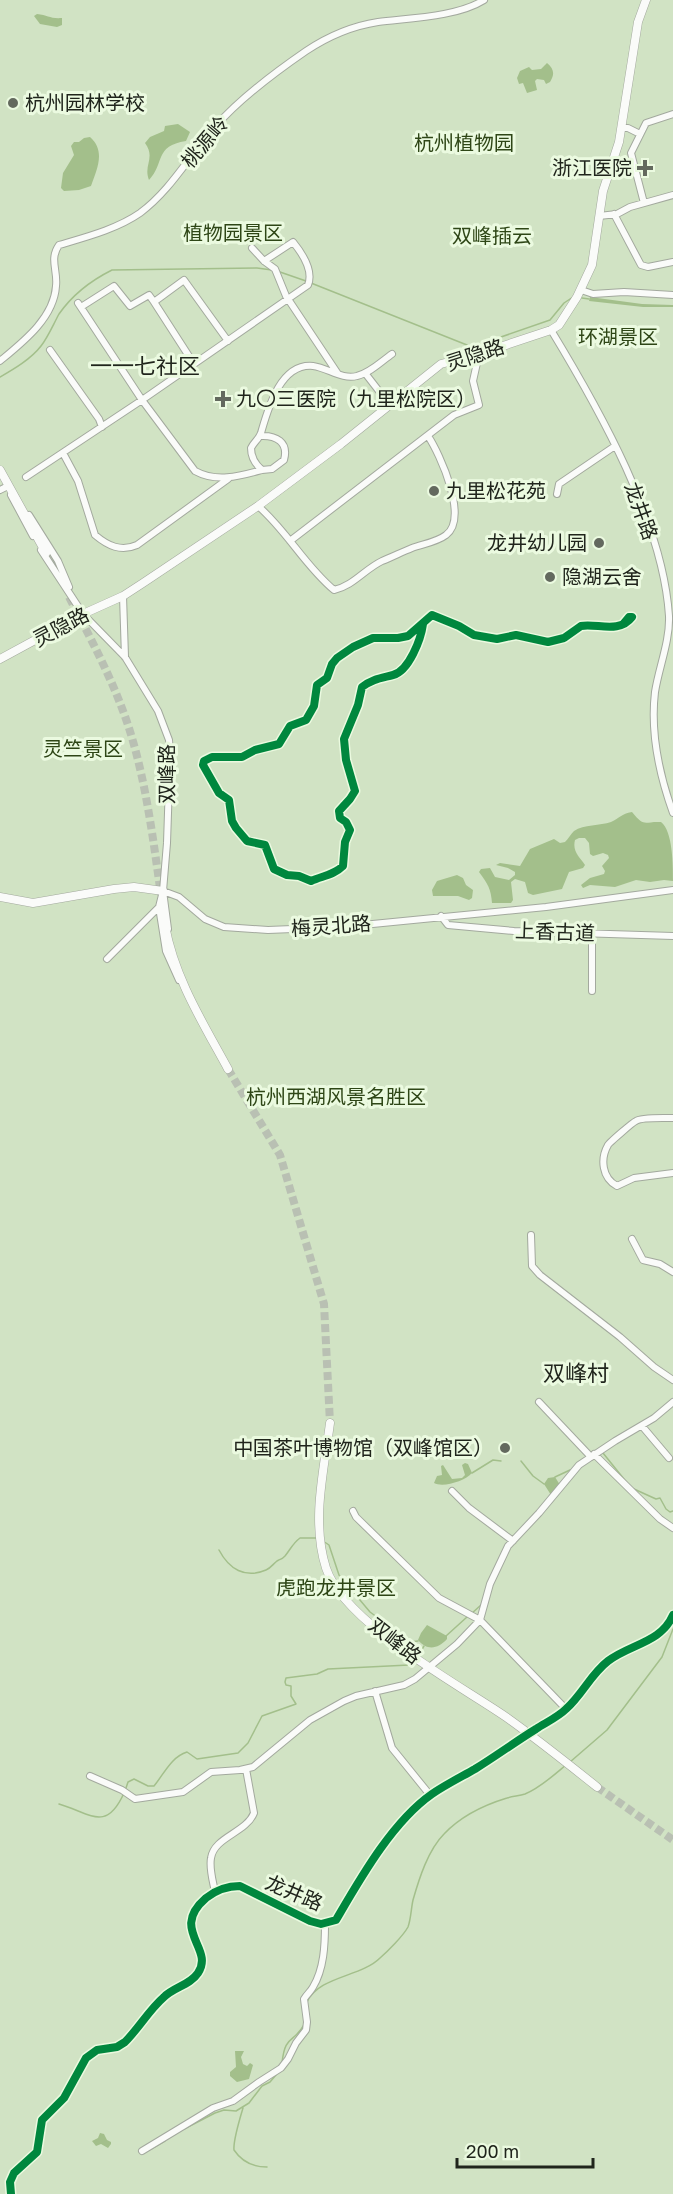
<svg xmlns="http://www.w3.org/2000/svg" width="673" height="2194" font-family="'Golos Text','Noto Sans SC',sans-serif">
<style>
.green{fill:#d1e3c4}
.water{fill:#a3bf8b}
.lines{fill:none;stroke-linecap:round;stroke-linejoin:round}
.stream{stroke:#a3bf8b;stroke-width:1.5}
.major-tunnel{stroke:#b9c0b3;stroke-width:8;stroke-dasharray:8 4;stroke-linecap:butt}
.minor-casing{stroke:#a3a99e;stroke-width:8}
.major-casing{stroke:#a3a99e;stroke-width:9}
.minor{stroke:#fafbf9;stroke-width:6}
.major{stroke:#fafbf9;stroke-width:8}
.cycleway-casing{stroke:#ebfae0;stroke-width:11}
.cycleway{stroke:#00873e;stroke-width:8}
.poi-dot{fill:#63695e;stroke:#ebfae0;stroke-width:2}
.labels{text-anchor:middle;stroke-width:6;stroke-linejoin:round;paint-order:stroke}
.poi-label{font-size:20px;fill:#20251c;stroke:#ebfae0;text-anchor:start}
.street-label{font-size:20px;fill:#20251c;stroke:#ebfae0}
.park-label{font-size:20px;fill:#2e4616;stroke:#ebfae0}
.quarter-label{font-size:22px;fill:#20251c;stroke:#ebfae0}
</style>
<rect width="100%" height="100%" fill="#dfe7d9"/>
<path class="green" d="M0,0h673v2194h-673z"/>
<path class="water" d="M37,14c11,1 13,5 25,4v7l-5,2 -17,-3 -6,-8z
M547,63c7,6 8,11 3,19l-4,2 -2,-4 -7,-1 -2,2 2,9 -10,3 -4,-10 -4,1 -2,-6 3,-7 9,-4 3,3 9,-1z
M178,124l12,8 -4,9c-32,5 -21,22 -37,39 -6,-15 7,-22 -4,-37l5,-6 14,-6 1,-5z
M90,137c16,14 7,32 1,49l-12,4 -15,1 -3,-3 2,-15 11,-18 -3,-9 3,-4h5l5,-4z
M590,297l52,7 31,1v2h-30l-54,-6z
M632,812c13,16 12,9 29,10 12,9 12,44 12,59l-9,-1 -14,2 -14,-2 -21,7 -25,-2 -7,3 -2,-3 9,-7 14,-4 1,-3 -3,-5 7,-8 -1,-3 -5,-2 -10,3 -3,-2 -1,-11 -4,-5h-6l-4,2c-3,12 5,17 10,25l-2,3 -14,4 -7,17 -29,6 -5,-2 -3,-11 -10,-3 -4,3 2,18 -2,3h-19c-1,-14 -4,-19 -13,-31l2,-3 9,-1 5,9 14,3 6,-5v-3l-7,-4 -12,-3 4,-2 20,3 10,-17 24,-10 6,4 5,-1c3,-3 6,-8 9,-11 10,-7 26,-5 37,-9 9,-4 10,-8 21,-10z
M457,875l6,3 3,7 7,5 -1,8 -3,2 -11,-4h-25l-1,-6 5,-9z
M465,1463l3,1 4,9c-7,8 -29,15 -38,10l3,-7 5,-1 -1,-9 2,-1 9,14 10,-1 3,-3 -3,-10z
M555,1477l5,8 -9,10 -7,-11 4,-6z
M427,1625l20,11v3c-9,10 -20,12 -29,1l3,-7z
M235,2051h9l-3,6 2,7 4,2 3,-3 3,2 -4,14 -12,3 -7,-6v-4l6,-5z
M100,2133l4,1 3,6 4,2v2l-3,4 -7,-4 -5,2 -4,-5 6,-3z"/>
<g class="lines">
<path class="stream" d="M280,272l26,9
M311,283l161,64 78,-27 14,-17 9,-6
M582,298l7,1
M0,377c14,-8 31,-18 41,-31 7,-9 12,-21 18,-32 14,-20 31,-33 53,-44l145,-2 15,2
M603,1453l25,31
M521,1461l12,15 11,8
M472,1473l21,-13 8,1
M555,1477l15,-7
M634,1489l22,10 4,-1 6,11 4,3 3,-1
M323,1541l6,4 10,30 31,37 19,14 2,7 7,5 12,4 8,-1
M219,1550c10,19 26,29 47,20 5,-2 7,-6 11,-9 5,-3 4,-1 8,-5 5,-6 8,-13 15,-18h16
M471,1614l10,-9
M446,1636l21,-19
M418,1656l6,-10
M570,1762l37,-32 55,-73 11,-28
M126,1788l2,-6 6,-3 14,7h6c10,-12 17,-29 33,-34l10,7 41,-6 10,-10 14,-27 34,-12 -5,-8v-10l-5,-1 -1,-3 1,-4 31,-4 11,-5 81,-4 6,-4
M59,1804c31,9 47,29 65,-11
M307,2002c12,-26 54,-25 73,-44 8,-7 23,-22 28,-31 3,-8 3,-18 5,-27 6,-21 15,-50 31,-66 17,-18 40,-29 63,-36 6,-2 12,-2 18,-4 15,-6 29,-19 41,-29
M282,2063c3,-29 11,-19 22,-38
M243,2108c-3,10 -10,33 -9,42 8,12 18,17 33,17
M184,2129l31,-16 9,-3 12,1 13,-8 13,-17 8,-4 6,-7
M151,2149l14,-8"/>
<path class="major-tunnel" d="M69,597c22,42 44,83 59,128 18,55 25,114 33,170
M228,1069l52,86 44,149 6,119
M597,1787l76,53"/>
<g class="minor-casing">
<path id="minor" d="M621,128h7l12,6
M644,203l-13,-50 15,-30 27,-9
M614,214l27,51 7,2 25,-5
M599,216l18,-2 13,-7 43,-12
M252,248l12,13 11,8 11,27 52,78
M581,290l12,4 31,-2 49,3
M154,302l40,62
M78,303l64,97 53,71c22,12 45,5 67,-1
M81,307l33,-21 16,20 19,-11 5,7 30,-22 44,61
M551,330c48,79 112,192 118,286 1,25 -10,51 -14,76 -5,42 4,82 18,121
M50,350l49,69 3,8
M0,361c23,-19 54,-43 56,-75 2,-15 -7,-27 3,-41 27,-8 58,-16 81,-32 31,-23 49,-57 75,-86 25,-29 59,-54 91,-76 21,-14 46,-25 72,-29 31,-4 79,-5 106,-22
M365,373l24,31
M260,436c16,-1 29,6 24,24l-12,9 -10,1c-7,-6 -11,-13 -11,-22 3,-6 8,-9 10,-15 7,-24 19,-70 52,-67 15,2 29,14 44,10 13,-3 25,-15 35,-22
M63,453l15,28 17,54c13,11 26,17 42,10l91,-66
M26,477l116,-77 166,-115c6,-15 -6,-32 -15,-43l-29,19
M0,490l8,-4
M557,494l2,-10 56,-38
M11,495l22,41
M258,506c29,25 47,60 76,84 19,-4 31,-21 48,-29 10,-4 20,-9 30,-13 11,-4 25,-6 34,-13 23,-17 -6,-81 -18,-99
M29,515l29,46 11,26
M290,541l164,-126 25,-10 -6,-24 6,-27
M41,550l42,64 42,43 33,54 11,29 1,13 -3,90 -4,48 -4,16 7,44 13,29
M123,596l2,61
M163,891l16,6 26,22 19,8 44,3 74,-3 204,-20 127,-17
M163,891l5,38
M441,916l7,9 66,6 159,5
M107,959l52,-52
M592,991v-58
M673,1118c-8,0 -32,-1 -37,3 -3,1 -27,22 -28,24 -8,14 -6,33 9,41l17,-8 39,-5
M531,1235l1,31 8,9 80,62 34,30 19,13
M632,1239l11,21 17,4 13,8
M539,1402l52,55
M642,1426l27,32
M594,1454l66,65 13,9
M452,1491l17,17 44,33
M353,1511l3,6 83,81 41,22 86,89
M375,1691l17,57 38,47
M90,1776l32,14 13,9 48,-7 28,-20 29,-2 13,-3 57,-47 34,-19 12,-5 48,-11 11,-6 42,-35 23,-24 10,-36 18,-38 31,-33 40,-48 36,-24 39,-23 19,-16
M215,1892c-2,-11 -6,-23 -4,-34 3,-21 35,-25 43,-45l-8,-44
M142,2151l71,-43 20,-7 26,-19 22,-14 7,-9 8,-16 10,-13 1,-8 -3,-23c3,-5 7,-8 9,-12 11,-18 12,-42 12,-63
M11,2194l-1,-12 4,-9 23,-21 5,-32 22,-22 22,-40 11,-8 20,-3 8,-5c14,-14 24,-32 39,-45 10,-10 26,-12 34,-24 17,-25 -29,-43 8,-75 10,-8 21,-12 34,-12l70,35 11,3 15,-4c24,-41 56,-98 96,-126 13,-9 29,-17 43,-25 21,-13 40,-27 61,-40 9,-6 22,-12 30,-20 16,-14 25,-35 42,-48 22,-17 53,-18 65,-46"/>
</g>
<g class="major-casing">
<path id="major" d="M0,470l46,83
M0,659l83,-45 40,-18 20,-13 115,-77 83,-62 100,-80 41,-11 69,-23 8,-5 18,-28 15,-32 11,-74 16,-49 19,-120 8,-22
M0,897l33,6 81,-14 20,-2 29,4
M165,926c10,53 38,97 63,143
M330,1423c-6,47 -19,98 -4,145 18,55 132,116 180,149 31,22 61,46 91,70"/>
</g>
<use href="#minor" class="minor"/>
<use href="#major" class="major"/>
<g class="cycleway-casing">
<path id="cycleway" d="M423,624c-2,15 -14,47 -30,51 -11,3 -21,4 -31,12l-4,18 -14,34 2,21 9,31 -5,8 -11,12 1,7 6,4 4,8 -5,12 -2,24c-9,9 -21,10 -32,15l-12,-5 -12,-1 -13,-6 -9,-24 -18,-4 -11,-13 -4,-7 -3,-21 -10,-7 -16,-28 1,-4 8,-4h30l13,-7 24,-6 11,-18 16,-6 8,-14 3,-21 10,-7 5,-14 5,-6 16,-11 20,-9h25l10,-2 24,-21 27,11 15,9 23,4 19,-4 32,7 16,-4 17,-12c16,-3 38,8 51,-9h-3l-5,6
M11,2194l-1,-12 4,-9 23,-21 5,-32 22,-22 22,-40 11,-8 20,-3 8,-5c14,-14 24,-32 39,-45 10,-10 26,-12 34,-24 17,-25 -29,-43 8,-75 10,-8 21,-12 34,-12l70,35 11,3 15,-4c24,-41 56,-98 96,-126 13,-9 29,-17 43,-25 21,-13 40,-27 61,-40 9,-6 22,-12 30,-20 16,-14 25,-35 42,-48 22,-17 53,-18 65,-46"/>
</g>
<use href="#cycleway" class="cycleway"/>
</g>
<g class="poi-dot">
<circle cx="13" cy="103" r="6"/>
<path d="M642 159h6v6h6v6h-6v6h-6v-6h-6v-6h6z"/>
<path d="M220 390h6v6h6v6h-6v6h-6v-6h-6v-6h6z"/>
<circle cx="434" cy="491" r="6"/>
<circle cx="599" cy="543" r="6"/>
<circle cx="550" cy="577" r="6"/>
<circle cx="505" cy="1448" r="6"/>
</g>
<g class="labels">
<g class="poi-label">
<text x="25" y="110">杭州园林学校</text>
<text x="632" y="175" text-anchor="end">浙江医院</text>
<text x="236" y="406">九〇三医院（九里松院区）</text>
<text x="446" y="498">九里松花苑</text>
<text x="587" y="550" text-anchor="end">龙井幼儿园</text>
<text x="562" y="584">隐湖云舍</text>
<text x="493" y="1455" text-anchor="end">中国茶叶博物馆（双峰馆区）</text>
</g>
<g class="street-label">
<text transform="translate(205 142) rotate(-50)" y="7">桃源岭</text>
<text transform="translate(475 355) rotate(-18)" y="7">灵隐路</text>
<text transform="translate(641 511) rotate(70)" y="7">龙井路</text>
<text transform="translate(61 627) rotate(-28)" y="7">灵隐路</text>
<text transform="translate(167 774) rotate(-90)" y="7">双峰路</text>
<text transform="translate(331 926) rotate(-4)" y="7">梅灵北路</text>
<text transform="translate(555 932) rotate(2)" y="7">上香古道</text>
<text transform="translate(395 1641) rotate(38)" y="7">双峰路</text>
<text transform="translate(294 1893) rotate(23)" y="7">龙井路</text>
</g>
<g class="park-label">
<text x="464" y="150">杭州植物园</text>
<text x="233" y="240">植物园景区</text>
<text x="492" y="243">双峰插云</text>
<text x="618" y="344">环湖景区</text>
<text x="83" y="756">灵竺景区</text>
<text x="336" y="1104">杭州西湖风景名胜区</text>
<text x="336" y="1595">虎跑龙井景区</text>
</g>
<g class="quarter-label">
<text x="145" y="374">一一七社区</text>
<text x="576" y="1381">双峰村</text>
</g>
</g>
<path d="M457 2158v9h136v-9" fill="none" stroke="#20251c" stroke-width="3"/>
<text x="466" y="2158" font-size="18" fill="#20251c" stroke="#ebfae0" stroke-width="4.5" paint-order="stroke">200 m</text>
</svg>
